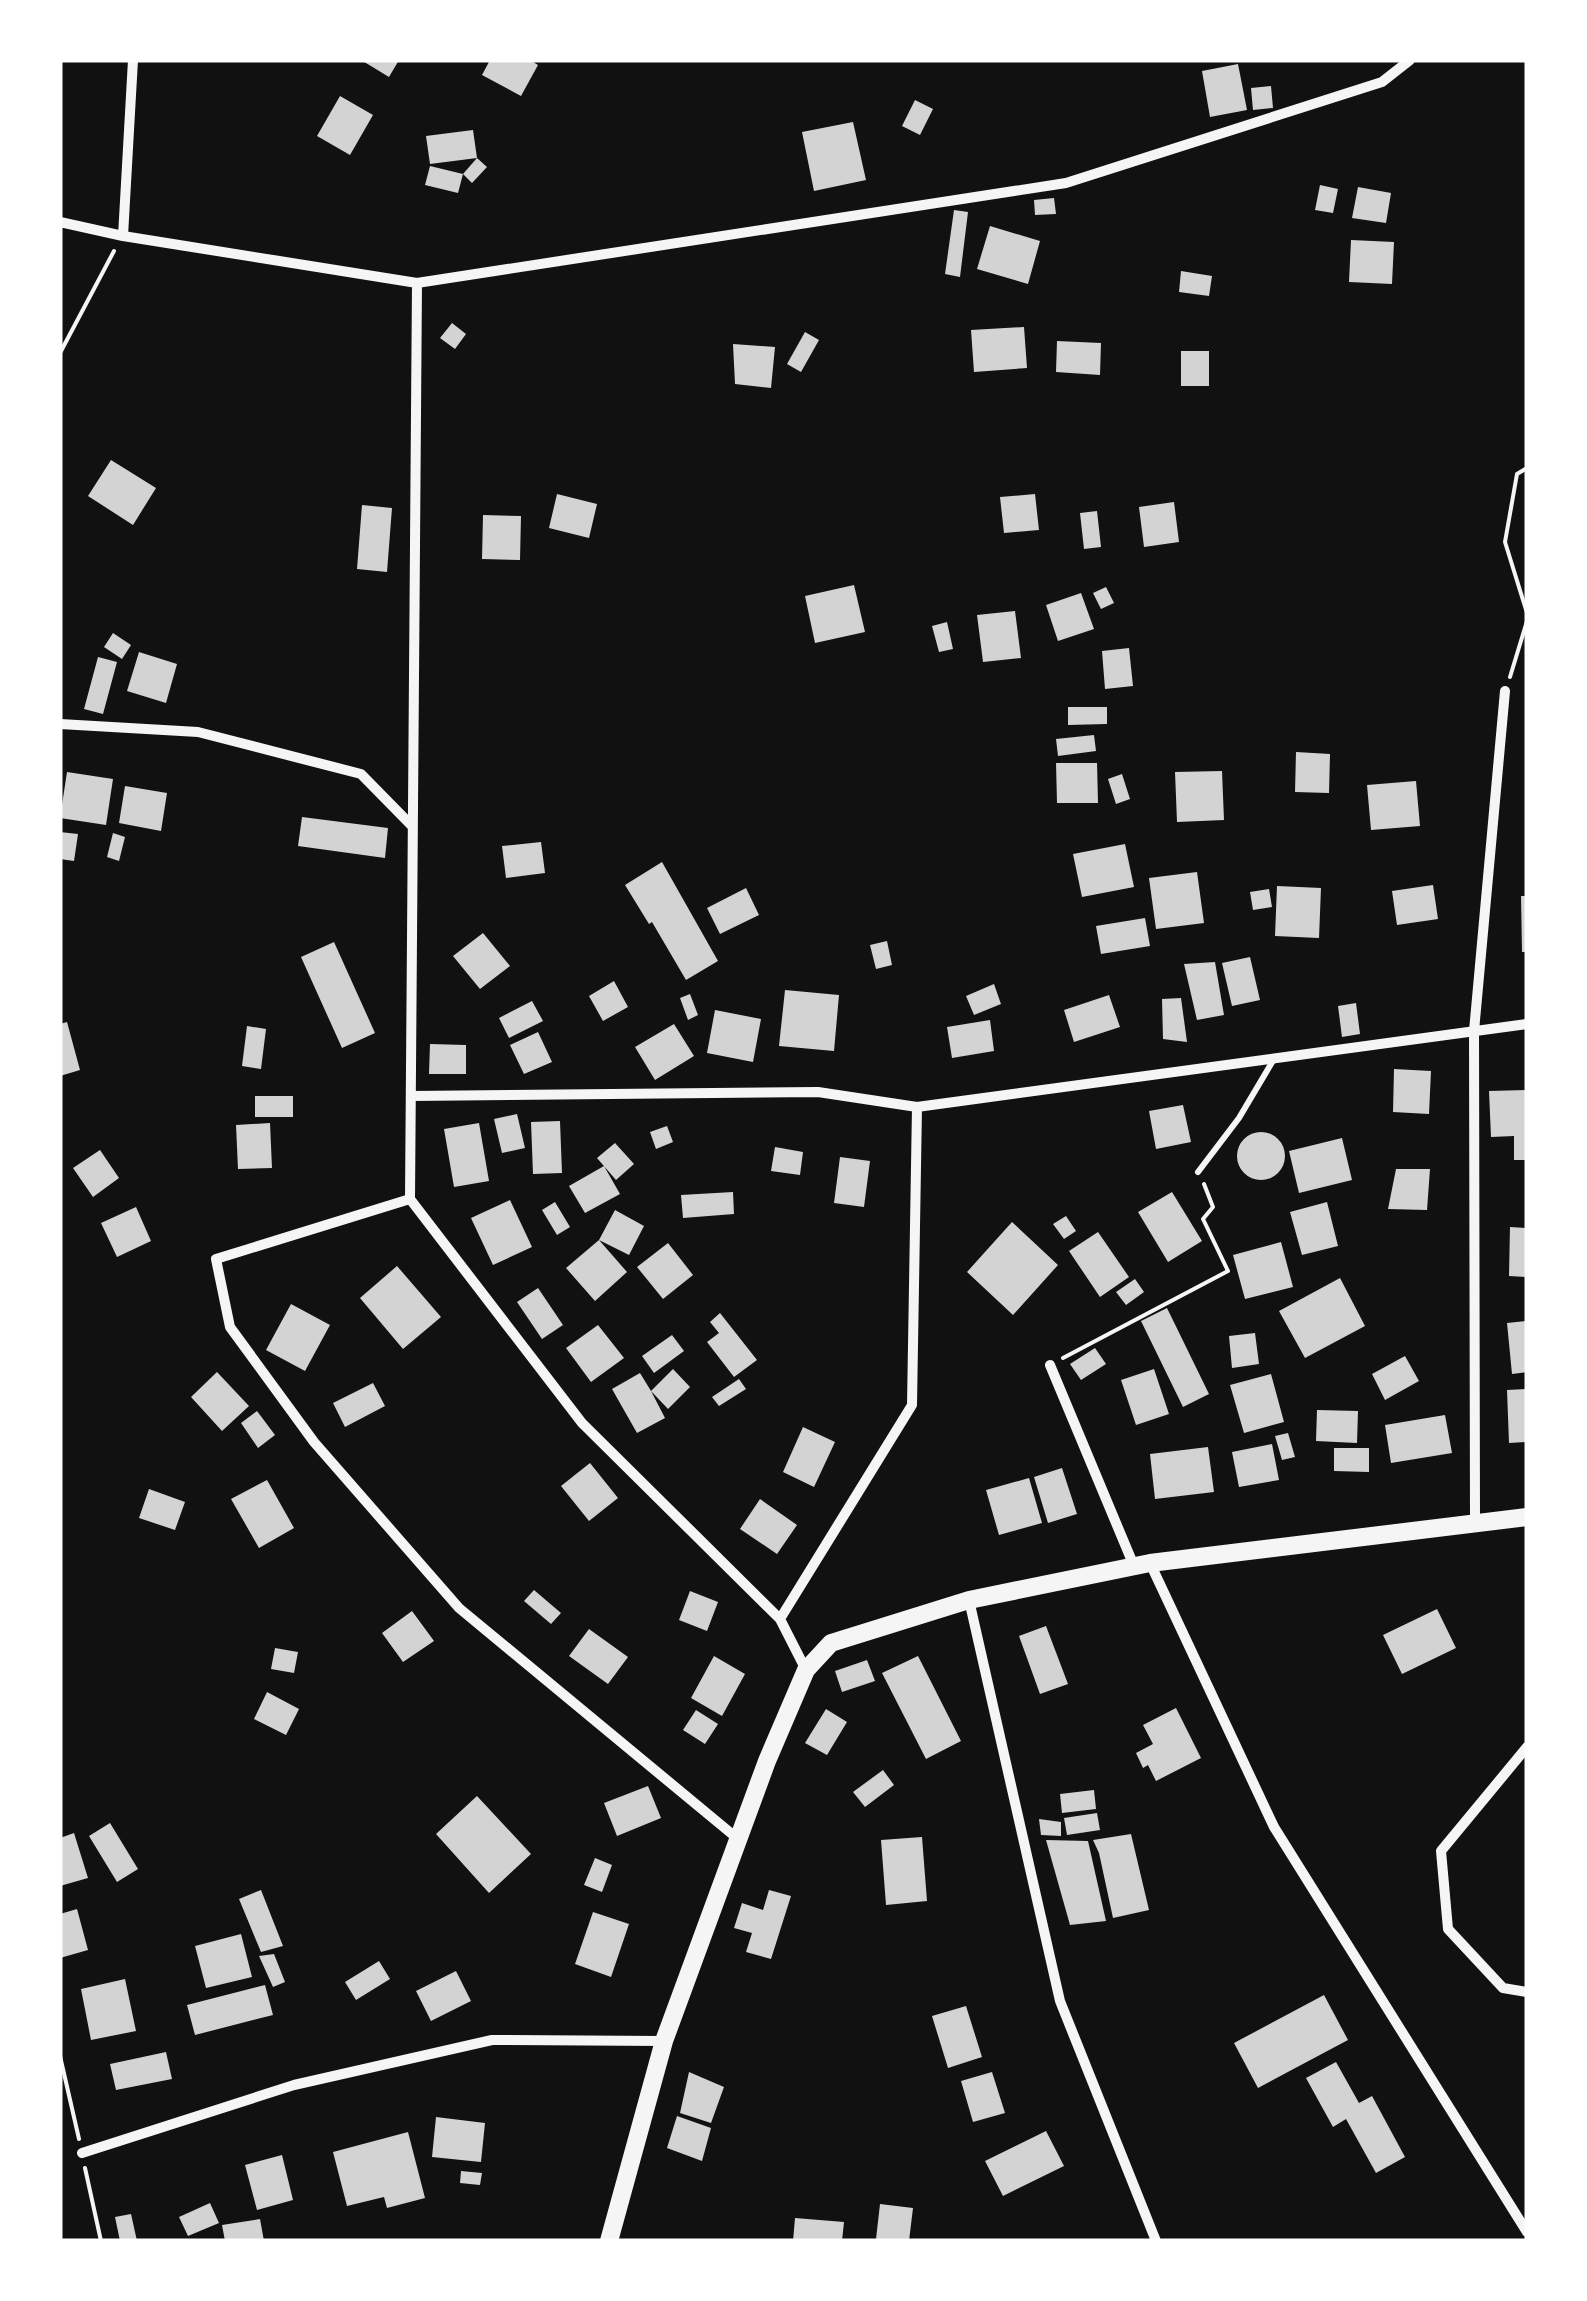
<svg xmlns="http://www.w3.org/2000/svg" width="1587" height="2301" font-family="'Alegreya Sans',sans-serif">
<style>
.building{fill:#d3d3d3}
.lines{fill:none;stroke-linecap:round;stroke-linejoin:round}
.path{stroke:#f5f5f5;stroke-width:4}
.service{stroke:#f5f5f5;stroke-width:6}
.minor{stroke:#f5f5f5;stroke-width:10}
.primary{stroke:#f5f5f5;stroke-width:18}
</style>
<rect width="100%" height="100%" fill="#111"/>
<path class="building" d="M361,60h38l-10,17z
M490,60h40l8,5 -17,31 -39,-21z
M1238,64l9,46 -37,7 -8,-46z
M1271,86l2,22 -20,2 -2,-22z
M340,96l33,19 -23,40 -33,-19z
M915,100l18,9 -13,26 -18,-9z
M853,122l13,58 -52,11 -12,-59z
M473,130l4,28 -47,6 -4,-28z
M477,158l10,9 -15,16 -9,-9z
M430,166l33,8 -5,19 -33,-8z
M1320,185l18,4 -5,24 -18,-3z
M1358,187l33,6 -5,30 -34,-5z
M1054,198l2,16 -21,1 -1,-15z
M954,210l14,2 -8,65 -15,-3z
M990,226l50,15 -12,43 -51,-15z
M1351,240l43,2 -2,42 -43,-2z
M1181,271l31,5 -3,20 -30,-4z
M452,323l14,11 -11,15 -15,-11z
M1024,327l3,41 -53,4 -3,-42z
M805,332l14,8 -18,32 -14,-8z
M1057,341l44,2 -1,32 -44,-3z
M733,344l42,3 -4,41 -36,-4z
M1181,351h28v35h-28z
M111,460l45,28 -23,37 -45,-29z
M557,494l40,10 -8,34 -40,-10z
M1035,494l4,36 -35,3 -4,-36z
M1174,502l5,40 -35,5 -5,-40z
M362,505l30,3 -5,64 -30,-3z
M1097,511l4,36 -17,2 -4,-36z
M483,515l38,1 -1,44 -38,-1z
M854,585l11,47 -50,11 -10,-47z
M1106,587l8,16 -13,6 -8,-16z
M1081,593l13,36 -36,12 -12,-36z
M1015,611l6,47 -38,4 -6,-47z
M947,622l6,27 -14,3 -7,-26z
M113,633l18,12 -9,14 -18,-12z
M1129,648l4,38 -28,3 -3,-38z
M139,652l38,12 -11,39 -39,-12z
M98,657l19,5 -14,52 -19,-5z
M1068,707h39v17l-39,1z
M1094,735l2,16 -38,5 -2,-17z
M1296,752l34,2 -1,39 -34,-1z
M1056,763h41l1,40h-41z
M1222,771l2,49 -47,2 -2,-50z
M67,772l46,7 -7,46 -46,-7z
M1122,774l8,25 -14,5 -8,-25z
M1416,781l4,45 -49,4 -4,-45z
M125,786l42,7 -6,38 -42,-8z
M302,817l86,11 -3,30 -87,-12z
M60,832l18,2 -4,27 -14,-2z
M113,833l12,4 -6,24 -12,-4z
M541,842l4,31 -39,5 -4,-32z
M1125,844l9,43 -52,10 -9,-43z
M662,862l56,99 -32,19 -34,-58 -3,2 -24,-39z
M1197,872l7,51 -48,6 -7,-51z
M1433,885l5,34 -41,6 -5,-34z
M1277,886l44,2 -2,50 -44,-2z
M746,888l13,27 -39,19 -13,-26z
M1269,889l3,18 -19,3 -3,-18z
M1521,896h6v56h-5z
M1145,918l5,28 -49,8 -5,-28z
M483,933l27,33 -30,23 -27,-33z
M887,941l5,24 -16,4 -6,-24z
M334,942l41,91 -33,15 -41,-91z
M1250,957l10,43 -28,6 -10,-43z
M1215,962l9,53 -27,5 -13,-56z
M614,981l14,26 -25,14 -14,-25z
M994,984l7,20 -27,11 -8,-19z
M785,990l54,5 -5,56 -55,-5z
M690,994l8,21 -10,5 -8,-22z
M1109,995l11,32 -46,15 -10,-32z
M1181,998l6,44 -24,-3 -1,-40z
M532,1001l11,20 -34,17 -10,-20z
M1356,1003l4,31 -18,3 -4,-31z
M715,1010l46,9 -8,43 -46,-9z
M990,1020l4,31 -42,7 -5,-31z
M67,1022l13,48 -20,6v-52z
M674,1024l20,32 -39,24 -20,-33z
M247,1026l19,3 -5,40 -19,-3z
M538,1032l14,30 -28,12 -14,-29z
M430,1044l36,1v29h-37z
M1394,1069l37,2 -2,43 -36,-2z
M1527,1090v70h-13v-24l-23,1 -2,-46z
M255,1096h38v21h-38z
M1183,1105l8,37 -35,7 -7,-38z
M517,1114l8,34 -23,5 -8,-34z
M560,1121l2,52 -29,1 -2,-52z
M270,1123l2,45 -34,1 -2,-44z
M479,1123l10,58 -35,6 -10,-58z
M667,1126l6,16 -17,7 -6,-17z
M1237 1156a24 24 0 1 1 48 0a24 24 0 1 1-48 0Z
M1342,1138l10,42 -53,13 -10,-42z
M615,1143l19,21 -18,16 -19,-22z
M775,1147l28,5 -3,23 -29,-4z
M100,1150l19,28 -26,19 -20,-29z
M840,1157l30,4 -6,46 -30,-4z
M604,1166l16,28 -35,19 -16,-27z
M1396,1169h34l-3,41 -39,-1z
M733,1192l1,22 -51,4 -2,-23z
M1172,1192l30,49 -34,21 -30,-50z
M510,1200l22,47 -39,18 -22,-47z
M555,1202l15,25 -13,8 -15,-25z
M1327,1202l11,44 -36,9 -12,-43z
M136,1207l15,34 -34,16 -16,-34z
M615,1210l29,16 -15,29 -30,-15 28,32 -32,29 -29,-33 33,-28z
M1066,1216l10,15 -12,8 -11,-15z
M1012,1222l46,43 -45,50 -46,-43z
M1510,1227l17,1v49l-18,-1z
M1098,1232l31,45 -29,20 -31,-46z
M1281,1242l12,45 -48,12 -12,-44z
M668,1243l25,32 -30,24 -26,-32z
M397,1266l44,51 -38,32 -43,-51z
M1340,1278l25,48 -60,32 -26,-47z
M1135,1279l9,13 -18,13 -10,-13z
M538,1288l25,37 -21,14 -25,-37z
M291,1304l39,21 -25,46 -39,-21z
M1167,1308l42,86 -26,13 -42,-86z
M720,1313l37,47 -23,17 -27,-35 12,-9 -9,-11z
M1527,1321v51l-15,2 -5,-51z
M598,1325l26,33 -33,24 -25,-34z
M1255,1333l4,31 -27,4 -3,-32z
M672,1335l12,16 -30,22 -12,-17z
M1095,1348l11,16 -25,16 -11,-16z
M1405,1356l14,25 -34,19 -13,-26z
M673,1369l17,18 -22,22 -17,-18 14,27 -28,15 -25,-44 28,-16 11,18z
M1154,1369l15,45 -33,11 -15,-45z
M217,1372l32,34 -27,25 -31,-34z
M1271,1374l13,48 -40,11 -14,-48z
M739,1379l7,10 -27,17 -7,-9z
M373,1383l12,23 -40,21 -12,-24z
M1527,1389v53l-18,1 -2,-53z
M1317,1410l41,1 -1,32 -41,-2z
M257,1411l18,24 -17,13 -17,-25z
M1445,1415l7,38 -61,10 -6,-38z
M803,1427l32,15 -21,45 -31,-15z
M1288,1433l7,24 -13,3 -7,-24z
M1272,1444l7,36 -40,7 -7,-35z
M1208,1447l6,45 -59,7 -5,-45z
M1334,1448h35v24l-35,-1z
M590,1463l28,35 -29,23 -28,-35z
M1062,1468l15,46 -29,9 -14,-46z
M1029,1478l13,45 -43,12 -13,-45z
M267,1480l27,48 -35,20 -28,-49z
M149,1489l36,13 -10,28 -36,-12z
M760,1499l37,26 -20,29 -37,-25z
M534,1590l27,23 -10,11 -27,-23z
M690,1591l28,11 -11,29 -28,-11z
M1437,1609l19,39 -54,26 -19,-39z
M412,1611l22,30 -31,21 -21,-29z
M1046,1626l22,58 -28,10 -21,-58z
M589,1629l39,28 -20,27 -39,-28z
M275,1648l23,4 -4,21 -23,-4z
M714,1656l31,18 -23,42 -31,-18z
M918,1656l43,85 -35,18 -44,-86z
M867,1660l8,21 -33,11 -7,-21z
M267,1692l32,17 -13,26 -32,-16z
M1176,1708l25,50 -45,23 -8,-16 -5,3 -7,-15 17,-9 -10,-19z
M826,1709l21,13 -20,33 -22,-12z
M696,1710l22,14 -13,20 -22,-14z
M883,1770l11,15 -29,22 -12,-15z
M648,1786l13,32 -44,18 -13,-33z
M1094,1790l2,19 -34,4 -2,-19z
M477,1796l54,58 -42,39 -53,-59z
M1097,1813l3,17 -33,5 -3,-17z
M1039,1819l22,3v14l-20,-1z
M110,1823l28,46 -21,13 -28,-46z
M74,1833l14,45 -28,8v-48z
M1131,1834l18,76 -36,8 -14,-65 -6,-13z
M922,1837l5,64 -41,4 -5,-65z
M1046,1840l42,1 18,80 -36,4z
M595,1858l17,7 -10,27 -18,-7z
M261,1890l22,56 -22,6 -22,-53z
M769,1890l22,6 -20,63 -25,-7 6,-19 -18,-5 8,-25 21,7z
M77,1909l11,41 -28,8v-44z
M593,1912l36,12 -18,53 -36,-13z
M241,1934l11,43 -46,11 -11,-42z
M274,1954l11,28 -12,5 -14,-31z
M379,1961l11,18 -34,21 -11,-18z
M456,1971l15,30 -40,20 -15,-30z
M125,1979l11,52 -45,9 -10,-51z
M265,1985l8,30 -78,20 -8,-30z
M1324,1995l24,45 -90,48 -24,-45z
M966,2006l16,51 -34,11 -16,-52z
M166,2052l6,27 -56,11 -6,-26z
M1336,2062l23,41 13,-7 33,61 -29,16 -30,-54 -13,8 -27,-49z
M689,2072l35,15 -13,36 -31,-10z
M992,2072l13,41 -32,9 -12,-41z
M677,2116l34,12 -9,33 -35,-13z
M436,2117l49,6 -4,39 -49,-5z
M1046,2131l18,35 -61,30 -18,-35z
M408,2132l17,66 -38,10 -3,-11 -37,9 -14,-54z
M282,2155l11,45 -36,10 -12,-45z
M461,2171l21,2 -2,12 -20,-2z
M210,2203l9,20 -31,13 -9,-19z
M880,2204l33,4 -4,33 -33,-2z
M131,2214l6,27h-17l-5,-24z
M795,2218l49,4 -2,19h-49z
M260,2219l4,22h-39l-3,-16z"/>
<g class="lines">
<path class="path" d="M60,353l54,-102
M1527,468l-10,6 -12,68 22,71
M1510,677l17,-56
M1063,1358l165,-87 -25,-52 10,-12 -9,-23
M60,2056l19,83
M85,2168l16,73"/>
<path class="service" d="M1198,1172l41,-54 35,-59"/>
<path class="minor" d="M60,222l63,14 294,47 649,-100 316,-101 28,-22
M123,236l10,-176
M417,283l-7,916 172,224 198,196 26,51
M60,724l138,8 163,42 51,52
M411,1096l407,-4 99,15
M410,1199l-194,60 14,68 84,115 145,166 279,231
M1050,1365l84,201
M1475,1521l-1,-490 31,-340
M1150,1563l124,264 253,405
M969,1600l91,401 96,240
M780,1619l132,-214 5,-298 610,-83
M1527,1747l-86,104 7,78 55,59 24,4
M82,2153l212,-68 198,-45 172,1"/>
<path class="primary" d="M609,2241l55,-200 103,-280 39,-91 25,-27 138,-43 181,-37 377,-46"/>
</g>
<rect width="1587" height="2301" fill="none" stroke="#ffffff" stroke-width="125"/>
</svg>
